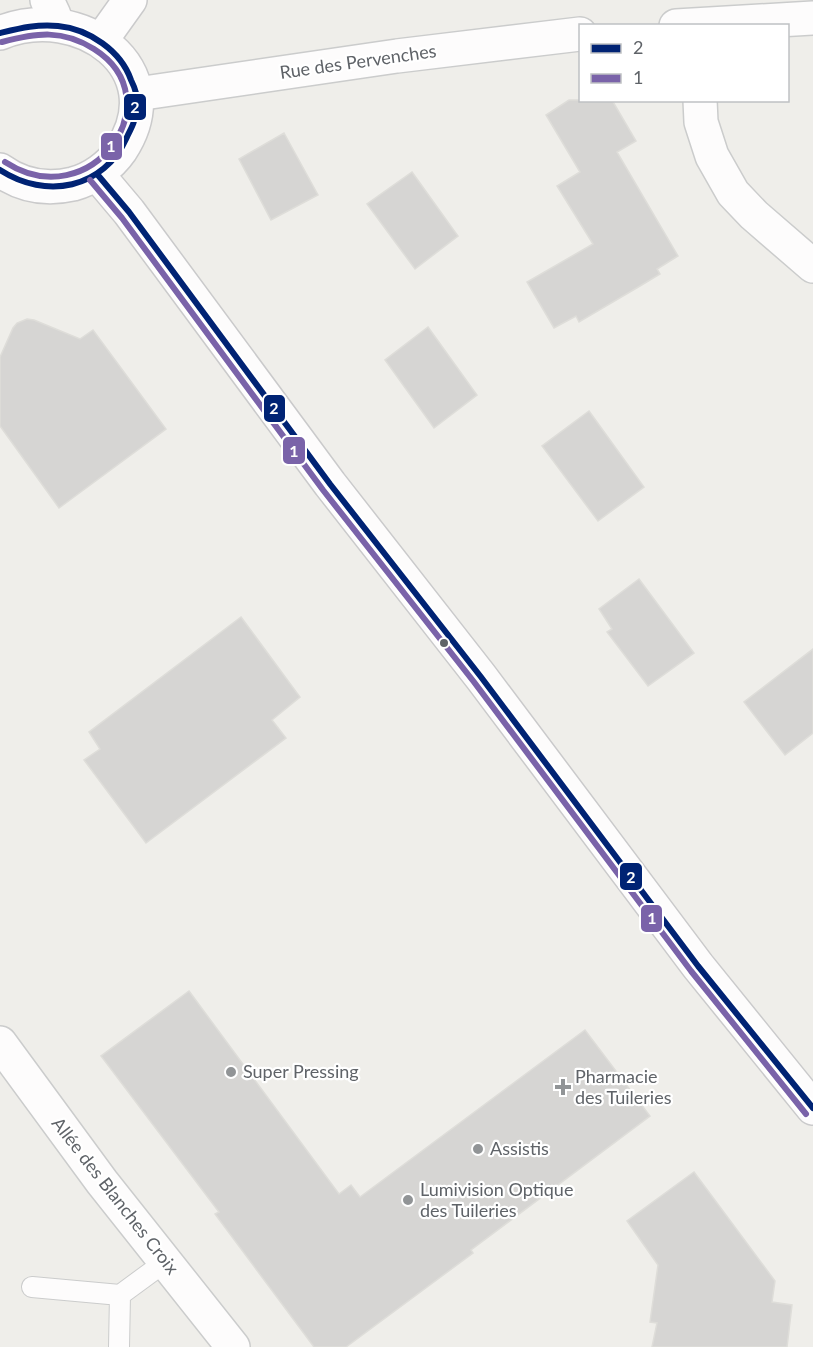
<svg xmlns="http://www.w3.org/2000/svg" width="813" height="1347" font-family="Lato,sans-serif">
<style>
.building{fill:#d6d5d3;stroke:#deddd9;stroke-width:1.5}
.lines{fill:none;stroke-linecap:round;stroke-linejoin:round}
.lane-casing{stroke:#cbcccc;stroke-width:22}
.street-casing{stroke:#cbcccc;stroke-width:36}
.secondary-casing{stroke:#cacacb;stroke-width:36}
.lane{stroke:#fdfcfc;stroke-width:20}
.street{stroke:#fdfcfc;stroke-width:33}
.secondary{stroke:#fdfcfc;stroke-width:33}
.bus-1-casing{stroke:#fff;stroke-width:10}
.bus-2-casing{stroke:#fff;stroke-width:10}
.bus-1{stroke:#002374;stroke-width:6}
.bus-2{stroke:#7a63a9;stroke-width:6}
.bus-dot{fill:#5f6368;stroke:#fff;stroke-width:2}
.poi-dot{fill:#919496;stroke:#fff;stroke-width:2}
.labels{text-anchor:middle;stroke-width:4.5;stroke-linejoin:round;paint-order:stroke}
.street-label{font-size:18px;fill:#5f6368;stroke:#fff}
.poi-label{font-size:18px;fill:#5f6368;stroke:#fff;text-anchor:start}
.line-badge{stroke:#fff;stroke-width:2}
.badge-label{font-size:16px;text-anchor:middle;font-weight:bold;fill:#fff}
</style>
<rect width="100%" height="100%" fill="#efeeea"/>
<path class="building" d="M569,100h43l24,41 -19,11 61,104 -21,13 3,5 -20,12 -61,36 -3,-6 -22,12 -27,-46 66,-38 -36,-58 23,-14 -34,-57z
M284,133l34,62 -47,25 -32,-61z
M412,172l46,64 -43,33 -48,-65z
M27,319l7,1 46,19 13,-9 73,99 -107,79 -59,-82v-69l13,-29 4,-5z
M428,327l49,68 -43,33 -49,-68z
M589,411l55,76 -46,34 -56,-75z
M639,579l55,74 -46,33 -41,-54 5,-3 -13,-20z
M241,617l59,80 -28,23 14,18 -140,105 -62,-83 16,-11 -11,-17z
M813,649v84l-28,22 -41,-53z
M189,991l150,203 12,-9 9,12 225,-167 65,86 -179,134 2,3 -127,94h-32l-99,-133 4,-2 -118,-156z
M694,1172l81,109 -3,21 20,3 -5,42h-135l5,-24 -7,-1 8,-57 -31,-44z"/>
<g class="lines">
<g class="lane-casing">
<path id="lane" d="M32,1287l88,8 45,-33
M119,1347l1,-52"/>
</g>
<g class="street-casing">
<path id="street" d="M47,0l7,15
M676,26l137,-8
M137,94l260,-38 183,-22
M700,100l1,22 11,34 21,37 21,22 59,51
M0,1043l102,139 131,165"/>
</g>
<g class="secondary-casing">
<path id="secondary" d="M0,33c80,-33 174,36 121,117 -11,16 -29,29 -48,34 -26,6 -51,2 -73,-14
M105,35l25,-35
M97,174l32,38 201,272 151,193 217,289 115,142"/>
</g>
<use href="#lane" class="lane"/>
<use href="#street" class="street"/>
<use href="#secondary" class="secondary"/>
<g class="bus-1-casing">
<path id="bus-1" d="M0,33c21,-5 37,-9 58,-7 31,3 63,25 73,54 2,4 4,9 5,13 0,5 -1,10 -1,14 0,4 0,10 -1,14 -1,5 -5,11 -7,16 -23,52 -81,63 -127,33
M97,174l32,38 201,272 151,193 217,289 115,142"/>
</g>
<g class="bus-2-casing">
<path id="bus-2" d="M2,42c35,-9 60,-13 92,7 81,51 -3,169 -89,113
M90,180l32,38 201,272 151,192 217,289 115,143"/>
</g>
<use href="#bus-1" class="bus-1"/>
<use href="#bus-2" class="bus-2"/>
</g>
<circle class="bus-dot" cx="444" cy="643" r="5"/>
<g class="poi-dot">
<circle cx="231" cy="1072" r="6"/>
<path d="M560 1078h6v6h6v6h-6v6h-6v-6h-6v-6h6z"/>
<circle cx="478" cy="1149" r="6"/>
<circle cx="408" cy="1200" r="6"/>
</g>
<g class="labels">
<g class="street-label">
<text transform="translate(358 62) rotate(-8)" y="6">Rue des Pervenches</text>
<text transform="translate(115 1196) rotate(52)" y="6">Allée des Blanches Croix</text>
</g>
<g class="poi-label">
<text x="243" y="1078">Super Pressing</text>
<text x="575" y="1083">Pharmacie<tspan x="575" dy="21">des Tuileries</tspan></text>
<text x="490" y="1155">Assistis</text>
<text x="420" y="1196">Lumivision Optique<tspan x="420" dy="21">des Tuileries</tspan></text>
</g>
</g>
<g class="line-badge">
<rect x="123" y="93" width="24" height="28" rx="6" fill="#002374"/>
<rect x="100" y="132" width="23" height="29" rx="6" fill="#7a63a9"/>
<rect x="263" y="394" width="23" height="29" rx="6" fill="#002374"/>
<rect x="282" y="436" width="24" height="29" rx="6" fill="#7a63a9"/>
<rect x="619" y="862" width="24" height="29" rx="6" fill="#002374"/>
<rect x="640" y="904" width="23" height="29" rx="6" fill="#7a63a9"/>
</g>
<g class="badge-label">
<text x="135" y="113">2</text>
<text x="111" y="152">1</text>
<text x="274" y="414">2</text>
<text x="294" y="457">1</text>
<text x="631" y="883">2</text>
<text x="652" y="924">1</text>
</g>
<rect x="579" y="24" width="210" height="78" fill="#ffffff" stroke="#bfc1c3" stroke-width="1.5"/>
<rect x="591" y="44" width="30" height="9" fill="#002374" stroke="#bfc1c3" stroke-width="1.5"/>
<text x="633" y="54" font-size="18" fill="#5f6368">2</text>
<rect x="591" y="74" width="30" height="9" fill="#7a63a9" stroke="#bfc1c3" stroke-width="1.5"/>
<text x="633" y="84" font-size="18" fill="#5f6368">1</text>
</svg>
